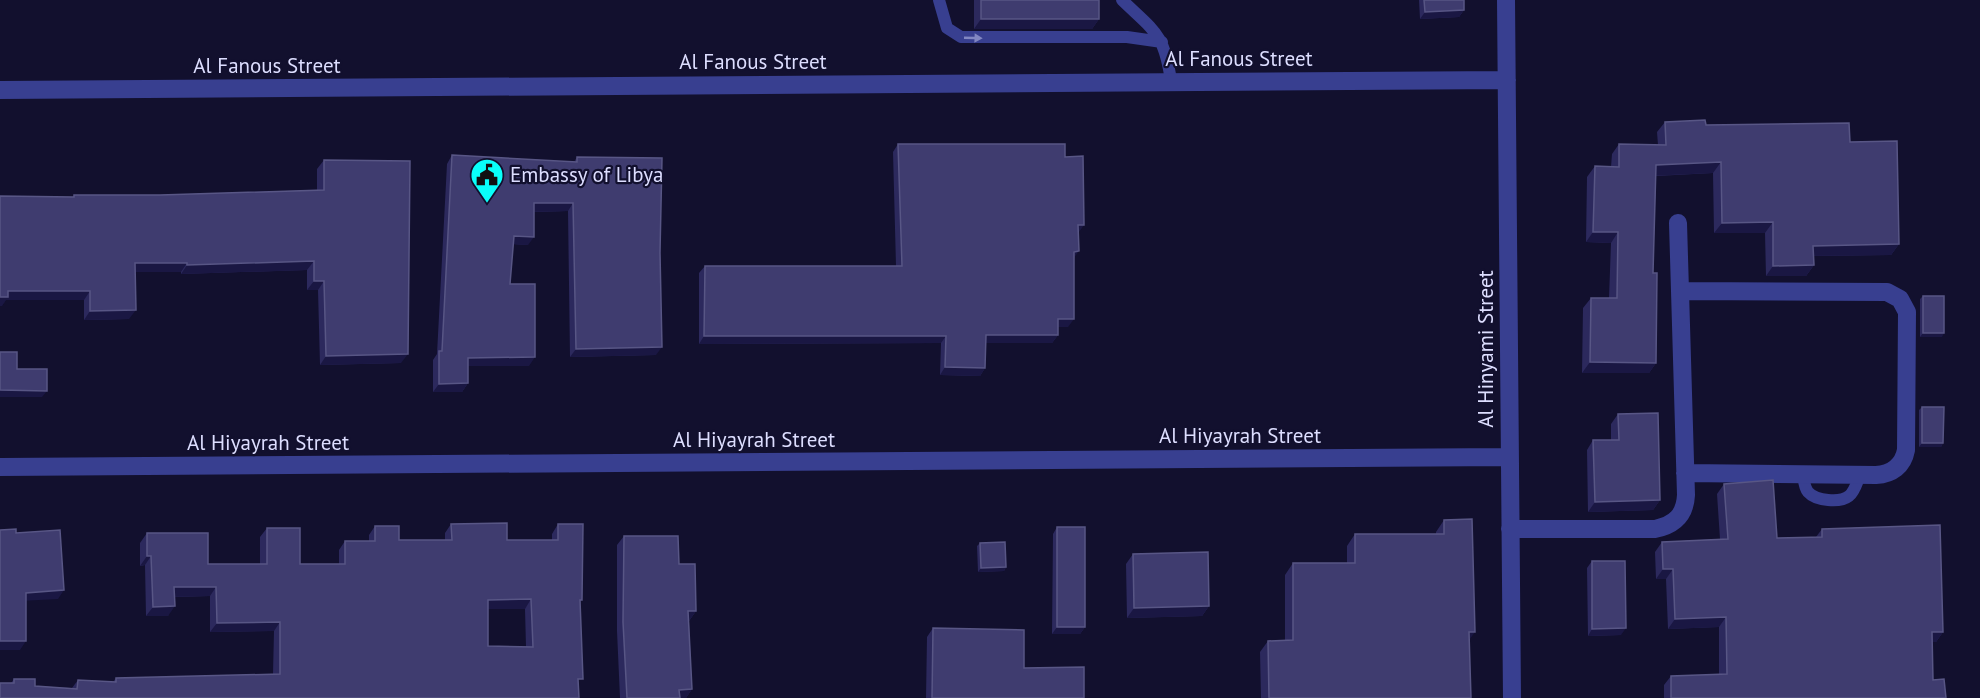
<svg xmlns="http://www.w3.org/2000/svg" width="1980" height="698" font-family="'PT Sans',sans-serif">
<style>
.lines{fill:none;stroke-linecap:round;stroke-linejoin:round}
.lane{stroke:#383f90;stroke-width:12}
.street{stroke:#383f90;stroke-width:18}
.wall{fill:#2c295d;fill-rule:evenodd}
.shaded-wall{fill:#1a1743}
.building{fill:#3f3c6f;stroke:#585685;stroke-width:1.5;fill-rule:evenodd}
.oneway{fill:#8287c2}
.labels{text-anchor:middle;stroke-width:4.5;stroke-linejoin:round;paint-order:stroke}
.street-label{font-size:21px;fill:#dddeff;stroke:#12102e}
.poi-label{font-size:21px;fill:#dddeff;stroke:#12102e;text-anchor:start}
</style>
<rect width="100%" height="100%" fill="#12102e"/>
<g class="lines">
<path class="lane" d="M939,0l8,28 14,9h166l35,5
M1122,0c33,32 42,33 49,81
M1803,474c1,6 1,13 5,18 8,9 32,11 41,4 6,-5 8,-14 11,-21"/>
<path class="street" d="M1506,0l6,698
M0,90l1507,-10
M1680,291l207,1 13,7 7,13 -1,138c-3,16 -14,24 -30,25l-191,-2
M0,467l1509,-10
M1510,529h145c20,-4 30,-14 31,-34l-8,-272"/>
</g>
<path class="wall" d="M974,0h125v19l-7,10h-118z
M1419,0h45v10l-5,7 -39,2z
M1665,122l41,3 144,17 49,102 -8,11 -77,1v9l-8,11h-40l-1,-43h-51l-1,-60 -57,3 -3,97 3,90 -7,10h-67l1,-65 8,-10h18l2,-55 -25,-1 1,-65 8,-11 16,1 1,-13 7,-10 39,1 -1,-13z
M898,144l167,13 14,75 -5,27 -6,68h-10v8l-6,8h-66l-1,25 -5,8 -40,-1 1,-32 -242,1v-71l6,-7h191l-3,-114z
M452,155l122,7 3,-5 79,198 -86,2 -2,-146 -34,1 -6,33 -15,-1 -3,40 19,82h-61v17l-6,9h-29v-32l4,-6 10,-190z
M324,160l77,203 -81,2 -2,-75h-11v-20l-126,4v-2h-46l-6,47 -45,1v-20h-78l-4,6 72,-111h86l157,-5v-21z
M1923,296l19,41h-22v-38z
M1922,407l21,36 -2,4h-22v-37z
M1618,414l42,86 -7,10 -65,2 -1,-62 6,-10h18v-16z
M1724,484l53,54 39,-1 6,-8 121,103 -7,10h-4l1,38 13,18h-282v-13l7,-9 48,-1v-48l-51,2 -2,-50h-10l-1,-27 7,-10 58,-3 -3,-45z
M1444,520l25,120 2,58h-210l-1,-46 8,-11 17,-1v-65l8,-12h54v-17l8,-12h81v-2z
M451,524l56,16h45v-6l6,-10 22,79 3,76 -583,19 14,-19 21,7 37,2 6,-8 35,2 3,-4 157,-4 1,-43 -64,1v-36l-35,1 -7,19h-22l-1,-51 -5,1v-23l7,-10 61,31h52v-27l7,-9 33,36h39v-14l6,-9h24v-6l6,-9 24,14h46v-7zM488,609h37l1,38 -38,-1z
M1057,527l28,100 -5,7h-28l1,-100z
M624,536l55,28 17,47 -7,10 3,68 -6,9h-66l-3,-67v-86z
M980,543l26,24 -2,4 -26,1 -1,-26z
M1133,554l76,52 -7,10 -75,2 -1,-54z
M1592,561l29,74 -33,1 -1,-68z
M933,628l91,40 60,30h-158l1,-61z"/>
<path class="shaded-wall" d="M1464,10l-5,7 -39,2 5,-7z
M981,19h118l-7,10h-118z
M1721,162l-8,11 -65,3 8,-11z
M534,203h39l-5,8 -40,1z
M1773,222l-8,11h-51l8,-10z
M1078,225h6l-5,7h-6z
M1593,232h25l-7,11 -25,-1z
M514,236l20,1 -6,8 -20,-1z
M1899,244l-8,11 -85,1 7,-10z
M1079,251l-6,8 1,-7z
M314,261l-7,9 -126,4 6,-9z
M135,263h52l-6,9h-52z
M1814,265l-8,11h-40l7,-10z
M314,281h10l-6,9h-11z
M8,291h82l-6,9h-78l-4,6h-2v-9z
M136,310l-7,9 -45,1 6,-9z
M1058,319h16l-6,8h-16z
M1923,333h21l-2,4h-22z
M986,335h72l-6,8h-71z
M704,336h242l-5,7 -242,1z
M662,347l-6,8 -86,2 6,-8z
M408,354l-7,9 -81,2 6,-9z
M535,357l-6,9h-67l6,-8z
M1590,362l66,1 -7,10h-67z
M945,367l40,1 -5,8 -40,-1z
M468,383l-6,9h-29l6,-8z
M0,390l47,1 -5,6h-42z
M1922,443h21l-2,4h-22z
M1660,500l-7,10 -65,2 7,-10z
M147,556h4l-6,9 -5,1z
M1006,567l-2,4 -26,1 3,-4z
M1663,569h10l-7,10h-10z
M174,587h42l-6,9 -42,1z
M64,590l-6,9 -38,2 6,-8z
M531,599l-6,10h-43l6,-9z
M175,606l-7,10h-22l7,-9z
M1209,606l-7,10 -75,2 7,-10z
M688,611h8l-7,10z
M1726,617l-7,10 -51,2 7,-10z
M280,622l-6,9 -64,1 7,-9z
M1057,627h28l-5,7h-28z
M1626,628l-5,7 -33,1 4,-7z
M1469,632h6l-8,11z
M1932,632h11l-7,10h-11z
M0,641h26l-6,9h-20z
M692,689l-6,9h-12l5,-8z"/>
<path class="building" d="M981,0h118v19h-118z
M1424,0h40v10l-39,2z
M1705,120l1,5 143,-2 1,19 47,-1 2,103 -86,2 1,19 -41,1v-44l-51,1 -1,-61 -65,3 -3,108h4l-1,90 -66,-1 1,-64h26l1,-66h-25l2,-66 24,1v-23l47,1 -1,-23z
M898,144h167v13l18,-1 1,69h-6l1,26 -5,1v67h-16v16h-72l-1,33 -40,-1 1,-31h-242l1,-70h197z
M452,155l125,7v-5l85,1 -2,95 2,94 -86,2 -3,-146h-39v34l-20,-1 -4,48h25v73l-67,1v25l-29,1v-33h3z
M324,160l86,1 -2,193 -82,2 -2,-75h-10v-20l-127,4v-2h-52l1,47 -46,1v-20h-82v6h-8v-101l74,1v-2h86l164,-5z
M1923,296h21v37h-21z
M0,352h17v17h30v22l-47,-1z
M1922,407h22l-1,36h-21z
M1658,413l2,87 -65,2 -2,-62h26l-1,-26z
M1773,480l4,58 45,-1v-8l118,-4 3,107h-11l1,48 11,-1 2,19h-275v-22l56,-2 -1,-57 -51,2 -2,-50h-10l-1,-27 66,-3 -4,-55z
M1472,519l3,113h-6l2,66h-202l-1,-57 25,-1v-77h62v-29h89v-14z
M507,523v17h51v-16h25l-1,76h-2l3,79h-5l1,19h-579v-15h14v-4h21v7l42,3 1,-9 38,2v-4l164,-4v-52l-63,1 -1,-36h-42l1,19 -22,1 -2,-51h-4v-23h61v31h59v-36h33v36h45v-23h30v-15h24v14h53l-1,-16zM531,599l2,48 -45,-1v-46z
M1057,527h28v100h-28z
M16,529v4l44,-3 4,60 -38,3v48h-26v-111z
M624,536h54l1,28h16l1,47h-8l4,78 -13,1 1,8h-53l-4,-76z
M1005,542l1,25 -25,1 -1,-25z
M1208,552l1,54 -75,2 -1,-54z
M1592,561h33l1,67 -34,1z
M933,628l91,2v38l60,-1v31h-152z"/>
<defs><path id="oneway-solid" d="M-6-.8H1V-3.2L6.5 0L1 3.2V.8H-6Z" transform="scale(1.5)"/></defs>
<use class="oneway" href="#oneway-solid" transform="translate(973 38) rotate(2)"/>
<defs>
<g id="civic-pin" transform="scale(1.725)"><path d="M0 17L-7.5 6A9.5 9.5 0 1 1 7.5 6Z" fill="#09fffa" stroke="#12102e"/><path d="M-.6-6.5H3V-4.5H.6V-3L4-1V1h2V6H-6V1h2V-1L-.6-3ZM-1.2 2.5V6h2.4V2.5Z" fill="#111"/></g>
</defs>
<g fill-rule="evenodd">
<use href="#civic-pin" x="487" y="175"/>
</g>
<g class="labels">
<g class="street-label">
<text x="1239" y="66">Al Fanous Street</text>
<text x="753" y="69">Al Fanous Street</text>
<text x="267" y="73">Al Fanous Street</text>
<text transform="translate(1486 349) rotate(-90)" y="7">Al Hinyami Street</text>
<text x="1240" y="443">Al Hiyayrah Street</text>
<text x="754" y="447">Al Hiyayrah Street</text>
<text x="268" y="450">Al Hiyayrah Street</text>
</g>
<g class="poi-label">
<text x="510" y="182">Embassy of Libya</text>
</g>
</g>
</svg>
